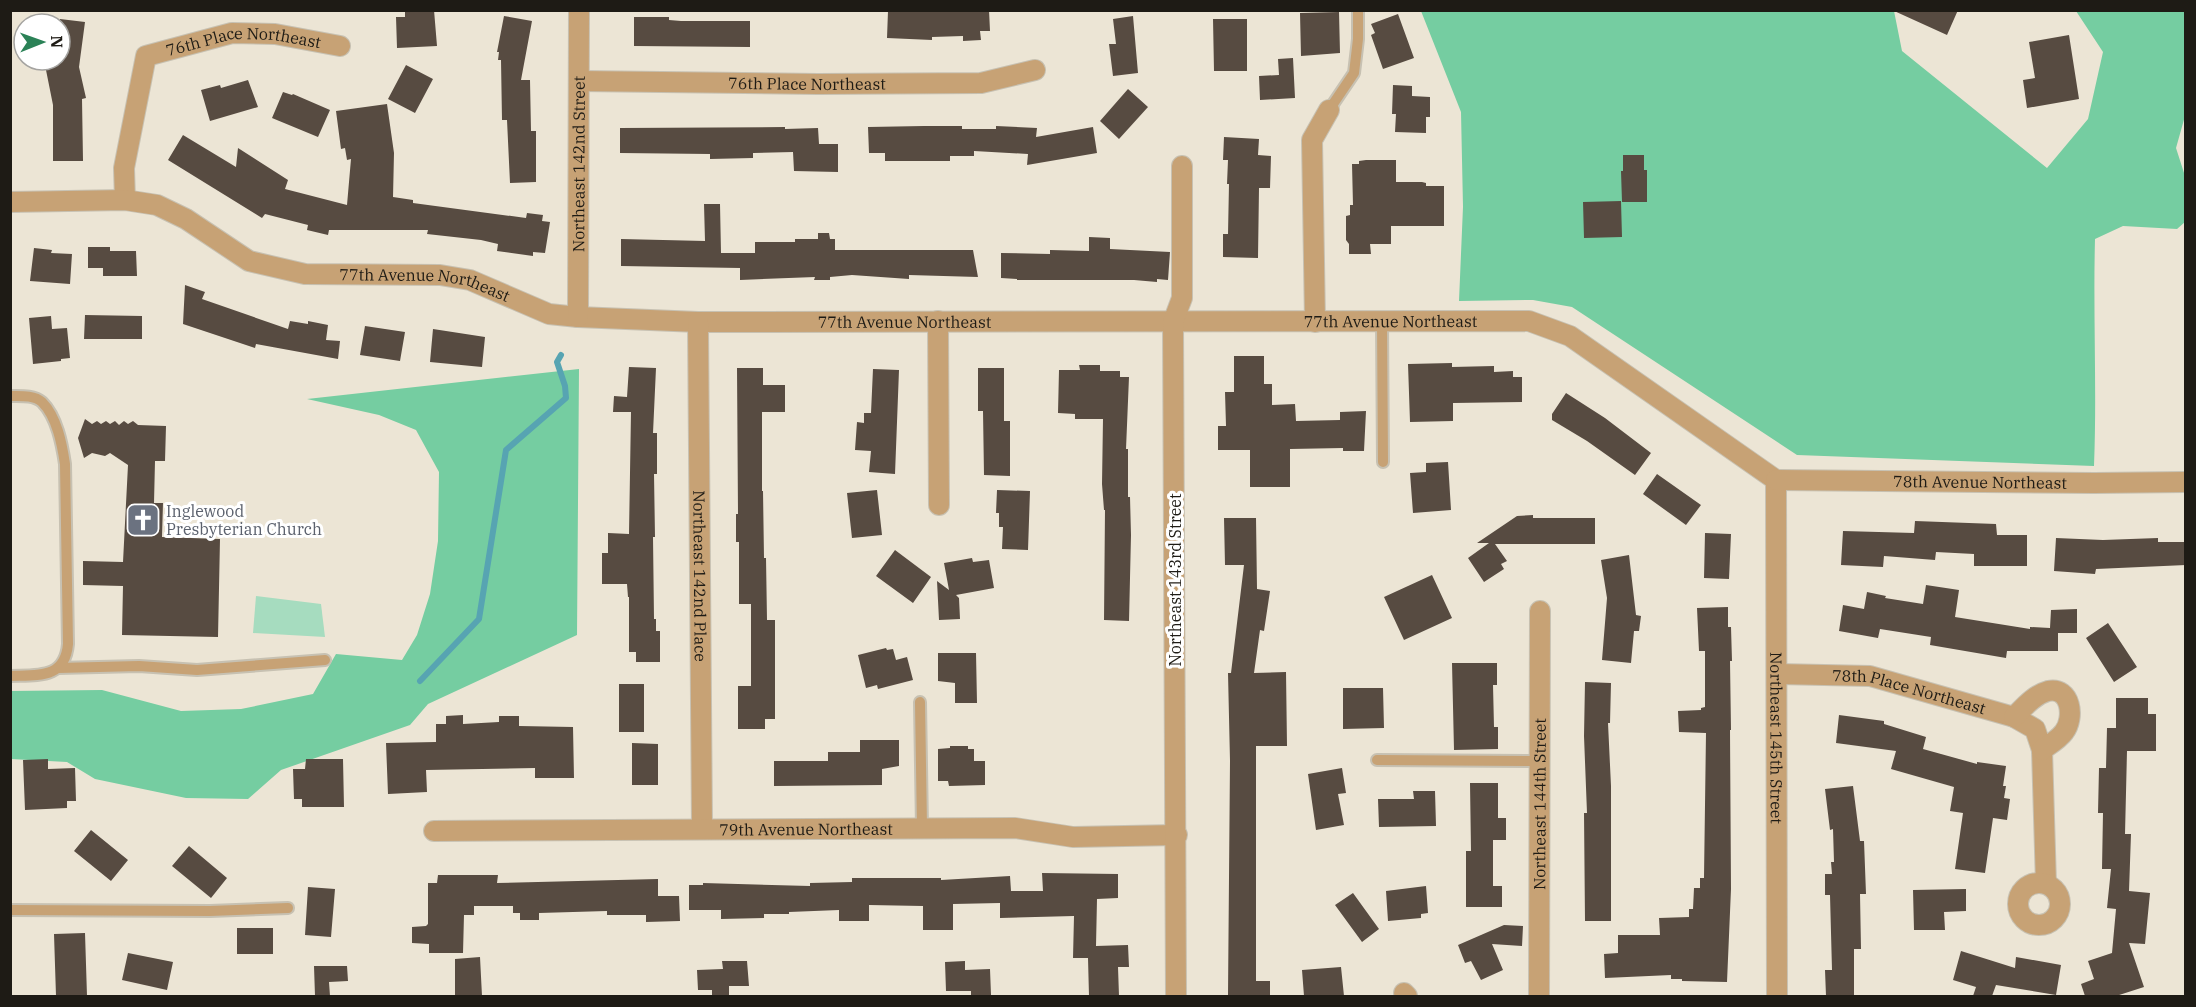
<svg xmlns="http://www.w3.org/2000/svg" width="2196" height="1007" font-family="'IBM Plex Serif',serif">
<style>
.green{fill:#a6dcbf}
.forest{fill:#75cda1}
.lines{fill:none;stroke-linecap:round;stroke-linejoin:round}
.stream{stroke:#57a4b2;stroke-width:6}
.building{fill:#574b41}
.service-casing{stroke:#c7c1b2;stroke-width:14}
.minor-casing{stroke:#c7c1b2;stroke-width:22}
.service{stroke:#c7a275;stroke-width:10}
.minor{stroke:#c7a275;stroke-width:20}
.labels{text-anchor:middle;stroke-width:6;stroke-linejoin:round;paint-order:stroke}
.street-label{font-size:16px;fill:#1e1b15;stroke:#fff}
.worship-label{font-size:16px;fill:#5b616d;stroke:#fff;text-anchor:start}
</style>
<rect width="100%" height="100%" fill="#ece5d5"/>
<path class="green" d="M256,596l65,8 4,33 -72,-4z"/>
<path class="forest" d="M1421,11h473l8,40 145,117 41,-49 15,-67 -27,-41h109v105l-9,32 9,28v46l-8,7 -54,-3 -28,13c-2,76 2,152 -1,227l-297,-11 -225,-148 -39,-7 -74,1 4,-94 -2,-95z
M579,369l-2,266 -149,69 -18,21 -129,45 -33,29 -62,-1 -91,-19 -28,-17 -56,-3 -1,-68 92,-1 79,21 60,-2 72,-15 23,-40 66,6 15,-25 13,-41 8,-53 1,-69 -23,-42 -37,-15 -72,-16z"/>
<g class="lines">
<path class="stream" d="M420,681l59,-62 27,-169 60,-52 -1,-12 -8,-24 4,-7"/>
</g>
<path class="building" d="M405,10h29l3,36 -40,2 -1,-31h9z
M908,10h81l1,21h-10l1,9 -18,1v-5l-31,1v3l-45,-2 1,-27z
M1892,10h66l-11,25z
M1339,12l1,41 -39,3 -1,-43z
M1398,14l16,44 -31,11 -12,-34 4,-2 -4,-9z
M504,16l28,5 -11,59h9l1,51h5v51l-26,1 -3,-63h-5l-1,-60h-3l1,-8h-2z
M1133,16l5,57 -25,3 -4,-32h7l-3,-25z
M634,17h35v3l12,1h69v26l-116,-1z
M60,19l25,3 -6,45 7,31 -4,1 1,62h-30v-56l-8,-40 15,-3z
M1213,19h34v52h-33z
M2069,35l10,64 -52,9 -4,-28 12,-2 -6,-36z
M1293,58l2,40 -35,2 -1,-24 20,-1 -1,-16z
M406,65l27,14 -18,34 -27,-14z
M248,80l10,27 -48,14 -9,-31 19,-5 1,3z
M1393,85l19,1v10l18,1v20h-4v16l-31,-1 1,-18h-4z
M1128,89l20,18 -29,32 -19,-18z
M283,92l9,3 1,-1 37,16 -12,27 -46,-19z
M387,104l7,49 -1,44 20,3v3l113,15 1,-5 16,2 -1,6 8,1 -5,31 -12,-1v4l-36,-5 1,-7 -17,-4 -54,-6 1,-4h-99l-1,5 -21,-5 1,-5 -43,-11 -3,4 -94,-58 15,-25 53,32 2,-19 50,32 -3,9 62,16 4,-46 -4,1 -2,-12 -4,1 -5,-38z
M924,126h38v3h34v-3l41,2 -1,9 57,-10 4,26 -70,12 1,-11 -54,-3v5h-24v5h-65v-8h-16l-1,-26z
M785,127v2l33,-1 1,16h19v28l-44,-1 -1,-19 -40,1v5l-43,1v-5l-90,-1v-25z
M1224,137l35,2 -1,16 13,1 -1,32h-11l-1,70 -35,-1v-23h5l1,-50h-2l1,-24h-5z
M1623,155h21v15h3v32h-25l-1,-31h2z
M1366,160h30v22h26l4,1v3h18v40h-53v18h-21l1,10h-22v-10l-3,-4v-24l4,-1v-10h3l-1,-41h7v-3z
M1621,201l1,36 -38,1 -1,-36z
M704,204h16l1,49h34v-11h40v-3h23v-6h11l1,6h5v11h138l5,27 -69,-2v4l-57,-4 -22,2v3h-16l1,-3 -75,3v-12l-119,-2v-27l84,2z
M1089,237l21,1v11l60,3 -2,28 -11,-1v3l-23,-2h-117v-1l-16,-1v-25l49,1v-4l39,1z
M88,247h22v4h26l1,25h-34v-8h-15z
M34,248l18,2 -1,3 21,1 -2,30 -40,-3z
M185,285l20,7 -3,7 86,30 2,-8 18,3v-3l20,4 -2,15 14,1 -2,18 -82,-15 -1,4 -72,-24z
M85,315l57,1v23h-58z
M51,316l1,13 15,-1 3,30 -9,1v2l-28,3 -4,-46z
M365,326l40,6 -5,29 -40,-6z
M433,329l52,8 -3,30 -52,-5z
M1234,356h30v28h8v21l23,-1 1,17 44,-1v-8l26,-1 -2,40h-21v-3l-53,1v38h-40v-37h-32v-24h8l-1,-34h9z
M1452,363v4l42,-1v6l19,-1v6h9v25l-69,1v18l-43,1 -2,-58z
M1079,365h21v6h20v6h9l-3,72h2v48h2l1,38 -2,86 -25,-1 1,-110h-1l-2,-26 1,-65h-28v-5l-17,-1 1,-43h21z
M629,367l27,1 -3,65h4v41h-3l1,63h-2l1,82h2v12h4v31h-24v-10h-7v-55h-1l-1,-13h-25v-31h6v-20l21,1 2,-122h-18l1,-16 13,1z
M737,368h26v17h22v27h-23v79h1l1,67h2l1,62h8v99h-10v10h-27v-43h13v-82h-12v-62h-3v-28h2z
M978,368h26v53h6v55l-26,-1 -1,-64h-5z
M873,369l26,1 -4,104 -26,-2 2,-21 -16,-1 2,-28 7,1v-10h7z
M1566,393l39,25 46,35 -16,22 -48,-34 -35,-21v-6z
M85,419l7,5 5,-3 4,3 5,-3 4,3 5,-3 4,4 5,-4 4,3 5,-3 5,4 28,1 -1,35h-10l-1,42h9l-1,34 58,2 -2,98 -96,-2 1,-49 -40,-1v-24l40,1 5,-97 -18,-12 -5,3 -13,-3 -8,5 -6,-20z
M1448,462l3,48 -38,3 -3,-40 16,-1v-9z
M1657,474l44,31 -15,20 -43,-31z
M877,490l5,45 -30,3 -5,-45z
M997,490l33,1 -2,59 -26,-1 1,-22h-4v-14h-3z
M1533,515v3h62v26h-100l12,17 -6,3 3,5 -20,13 -16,-24 21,-15h-12l40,-27z
M1224,518h32l1,71 13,2 -6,40 -4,-1 -6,43 32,-1 1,74h-31v235h14v15h-42l2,-235 -2,-88h3l13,-108h-19z
M1915,521l81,3 1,11h30v31h-53v-12l-38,-2 -1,8 -51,-4 -1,11 -42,-2 2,-34 71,2z
M1705,533l26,1 -2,45 -25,-1z
M2056,538l47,2 55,-2v4h28v23l-90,4 -1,5 -41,-3z
M895,550l36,27 -18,26 -37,-27z
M1629,555l7,60 5,1 -2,15h-5l-3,32 -29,-3 5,-62 -6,-38z
M972,558l1,4 16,-2 5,28 -38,7 3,3 1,21 -21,1 -2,-39 12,9 -5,-27z
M1432,575l20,43 -48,22 -20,-43z
M1926,585l33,5 -4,27 75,12v-2l20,1 1,-18 26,-1v24h-19v18h-51l-1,7 -76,-13 1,-8 -51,-8 -2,9 -39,-7 4,-26 21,4 3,-17 19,4 -1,2 38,6z
M1728,607v20h3l1,34h-2l1,69h-1l1,159 -4,93 -45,-1v-2h-11v-4l-66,3 -1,-24 14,-1v-18h42l-1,-17 30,-1v-8h4l1,-21h6v-10h4l2,-145 -27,-1 -1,-21 23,-1v-2l4,-1v-56h-6l-2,-43z
M2108,623l29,44 -23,15 -28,-44z
M886,648l1,2 6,-1 3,11 11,-3 6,23 -35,9 -1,-4 -11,3 -8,-33z
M938,653h38l1,50h-22v-20l-17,-2z
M1452,663h45v22h-4l1,42h4v22l-44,1z
M1585,682l26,1 -1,40h-2l3,63v135h-26l-1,-108h3l-3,-77z
M619,684h25v48h-25z
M1343,688h40l1,40 -41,1z
M2116,698h32v16h8v37h-29l-2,83h6l-2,57 21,2 -5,51 -16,-1 15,44 -28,9h-31l-4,-12 13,-5 -6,-18 24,-8 4,-44 -9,-1 4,-39h-9l1,-56h-5l1,-45h7l1,-40h9z
M463,715v9l36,-2v-6h20v10l54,1 1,51h-39v-10l-109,2 1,22 -39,2 -2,-51 50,-1v-18h10v-8z
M1839,715l45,6v3l42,13 -3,12 54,15v-2l29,4 -3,20h3l-2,12 6,1 -3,21 -14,-2 -8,55 -30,-4 8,-56 -13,-2 4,-24 -63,-18 5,-18 -60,-8z
M860,740h39v26l-17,3v16l-108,1v-25h54v-9h32z
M632,743l26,1v41h-26z
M950,746h18v3h6v12h11v24l-36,1 -1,-5h-10v-32l12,-1z
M48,759v10l27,-1 1,33h-9v7l-42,2 -2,-50z
M306,759h37l1,48h-42v-8h-8l-1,-30h12z
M1342,768l4,25 -8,1 6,31 -28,5 -8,-56z
M1470,783h28v35h8v22h-13v46h9v21h-36v-56h5z
M1853,786l7,55h4l2,53h-6l1,55h-7v47h-28l-1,-26h7l-2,-75h-5v-21h7l-1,-12h3l-1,-33 -3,1 -5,-41z
M1413,791h22l1,35 -57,1 -1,-28h36z
M91,830l37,30 -17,21 -37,-30z
M189,846l38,32 -16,20 -39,-32z
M1042,873l76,1v24l-21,1 -1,47 32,-1 1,22h-11l1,29h-30l-1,-38h-15l1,-42 -74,2v-15l-47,1v26h-30v-24l-54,-1v16h-30v-11l-50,2v2h-25v4l-43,1v-9h-32v-25h14v-2l107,3v-3l42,-1v-4h89v2l69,-4 1,15h32z
M438,875h60l-1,8 161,-4v17h21l1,25 -34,1v-7h-39v-4l-68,2v7h-19v-7h-7v-7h-39v9h-10l-1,38h-34v-9l-17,-1v-16l14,-1 2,-2v-41h9z
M1426,886l2,27 -7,1v4l-33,3 -2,-30z
M308,887l27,2 -4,48 -26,-2z
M1966,889v22l-22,1 1,18h-31l-1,-40z
M1353,893l26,36 -17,13 -27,-37z
M1504,925l19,1 -1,20 -30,-2 11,26 -22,10 -10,-19 -6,2 -7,-18z
M237,928h36v26h-36z
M85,933l2,63h-31l-2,-62z
M1961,951l54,17 1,-11 45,8 -5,30 -60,-10 -4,11h-19l3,-9 -23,-7z
M128,953l45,9 -6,28 -45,-10z
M480,957l2,39h-27v-37z
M722,961h25l2,25h-20v9l-17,1v-6h-14l-1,-20 26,-1z
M965,961v9l25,-1 1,26 -20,1v-5h-25l-1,-29z
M314,966h33l1,15 -19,1 1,14h-15z
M1341,967l3,29h-40l-2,-26z"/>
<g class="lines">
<g class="service-casing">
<path id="service" d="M1329,110l25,-37 4,-34v-29
M1382,322l1,140
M10,396c11,0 24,-1 32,6 15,15 20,42 23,62l3,180c-3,35 -30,31 -58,32
M58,668l81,-2 58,4 128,-10
M920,702l2,126
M1377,760l163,1
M10,910l200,1 78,-3"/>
</g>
<g class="minor-casing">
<g id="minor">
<path id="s1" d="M579,81l239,3 163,-1 54,-13"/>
<path id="s2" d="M125,200l-1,-32 22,-112 86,-23 43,1 65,12"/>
<path id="s3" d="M10,202l115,-2 32,5 29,14 63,42 56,13 135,1 30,5 79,34 29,3 120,5 831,-1 41,15 206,144"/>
<path id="s4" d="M578,317l1,-307"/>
<path d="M938,321l1,184"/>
<path id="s5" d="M698,322l4,506"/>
<path d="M1315,322l-3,-182 17,-30"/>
<path id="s6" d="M1776,480l1,516"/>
<path id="s7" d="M1776,480l318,3 92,-1"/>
<path id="s8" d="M1777,674l93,2 144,41 21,12 7,21 4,134"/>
<path d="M2014,717c10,-10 20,-22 34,-26 23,-5 27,27 16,41 -5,7 -15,13 -22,18"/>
<path id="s9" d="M434,831l581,-3 58,9 104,-2"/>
<circle cx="2039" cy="904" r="21"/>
<path d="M1404,993l3,3"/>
<path d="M1176,996l-3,-674 9,-24v-132"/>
<path id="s10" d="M1539,996l1,-385"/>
</g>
</g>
<use href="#service" class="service"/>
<use href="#minor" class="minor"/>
</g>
<defs>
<g id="church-square" transform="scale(1.725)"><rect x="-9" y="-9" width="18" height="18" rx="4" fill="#6b7280" stroke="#fff"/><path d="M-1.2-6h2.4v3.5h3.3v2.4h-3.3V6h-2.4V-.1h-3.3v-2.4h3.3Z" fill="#fff"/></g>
</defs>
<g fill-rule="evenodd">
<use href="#church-square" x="143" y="520"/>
</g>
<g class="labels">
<g class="street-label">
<text dy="6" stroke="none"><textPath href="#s2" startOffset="246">76th Place Northeast</textPath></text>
<text dy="6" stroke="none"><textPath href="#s1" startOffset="228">76th Place Northeast</textPath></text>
<text dy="6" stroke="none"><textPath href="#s4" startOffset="153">Northeast 142nd Street</textPath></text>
<text dy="6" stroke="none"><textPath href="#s3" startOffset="434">77th Avenue Northeast</textPath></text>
<text dy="6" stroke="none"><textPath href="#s3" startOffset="920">77th Avenue Northeast</textPath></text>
<text dy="6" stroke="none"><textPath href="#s3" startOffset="1406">77th Avenue Northeast</textPath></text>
<text dy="6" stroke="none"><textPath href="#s7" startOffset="204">78th Avenue Northeast</textPath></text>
<text dy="6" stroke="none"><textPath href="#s5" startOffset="254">Northeast 142nd Place</textPath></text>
<text transform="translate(1175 580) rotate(-90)" y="6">Northeast 143rd Street</text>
<text dy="6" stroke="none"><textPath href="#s8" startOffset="134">78th Place Northeast</textPath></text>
<text dy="6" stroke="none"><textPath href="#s6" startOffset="258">Northeast 145th Street</textPath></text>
<text dy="6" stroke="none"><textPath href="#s10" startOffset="192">Northeast 144th Street</textPath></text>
<text dy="6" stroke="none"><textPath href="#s9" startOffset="372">79th Avenue Northeast</textPath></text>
</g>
<g class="worship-label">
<text x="166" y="517">Inglewood<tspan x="166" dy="18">Presbyterian Church</tspan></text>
</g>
</g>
<rect width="2196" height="1007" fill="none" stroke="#1e1b15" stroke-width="24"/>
<g transform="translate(42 42) rotate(89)"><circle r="28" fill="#ffffff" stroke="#a5a4a1" stroke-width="1.5"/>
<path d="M0-4.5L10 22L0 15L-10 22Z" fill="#2b8257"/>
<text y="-9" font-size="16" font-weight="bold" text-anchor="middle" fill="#1e1b15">N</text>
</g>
</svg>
